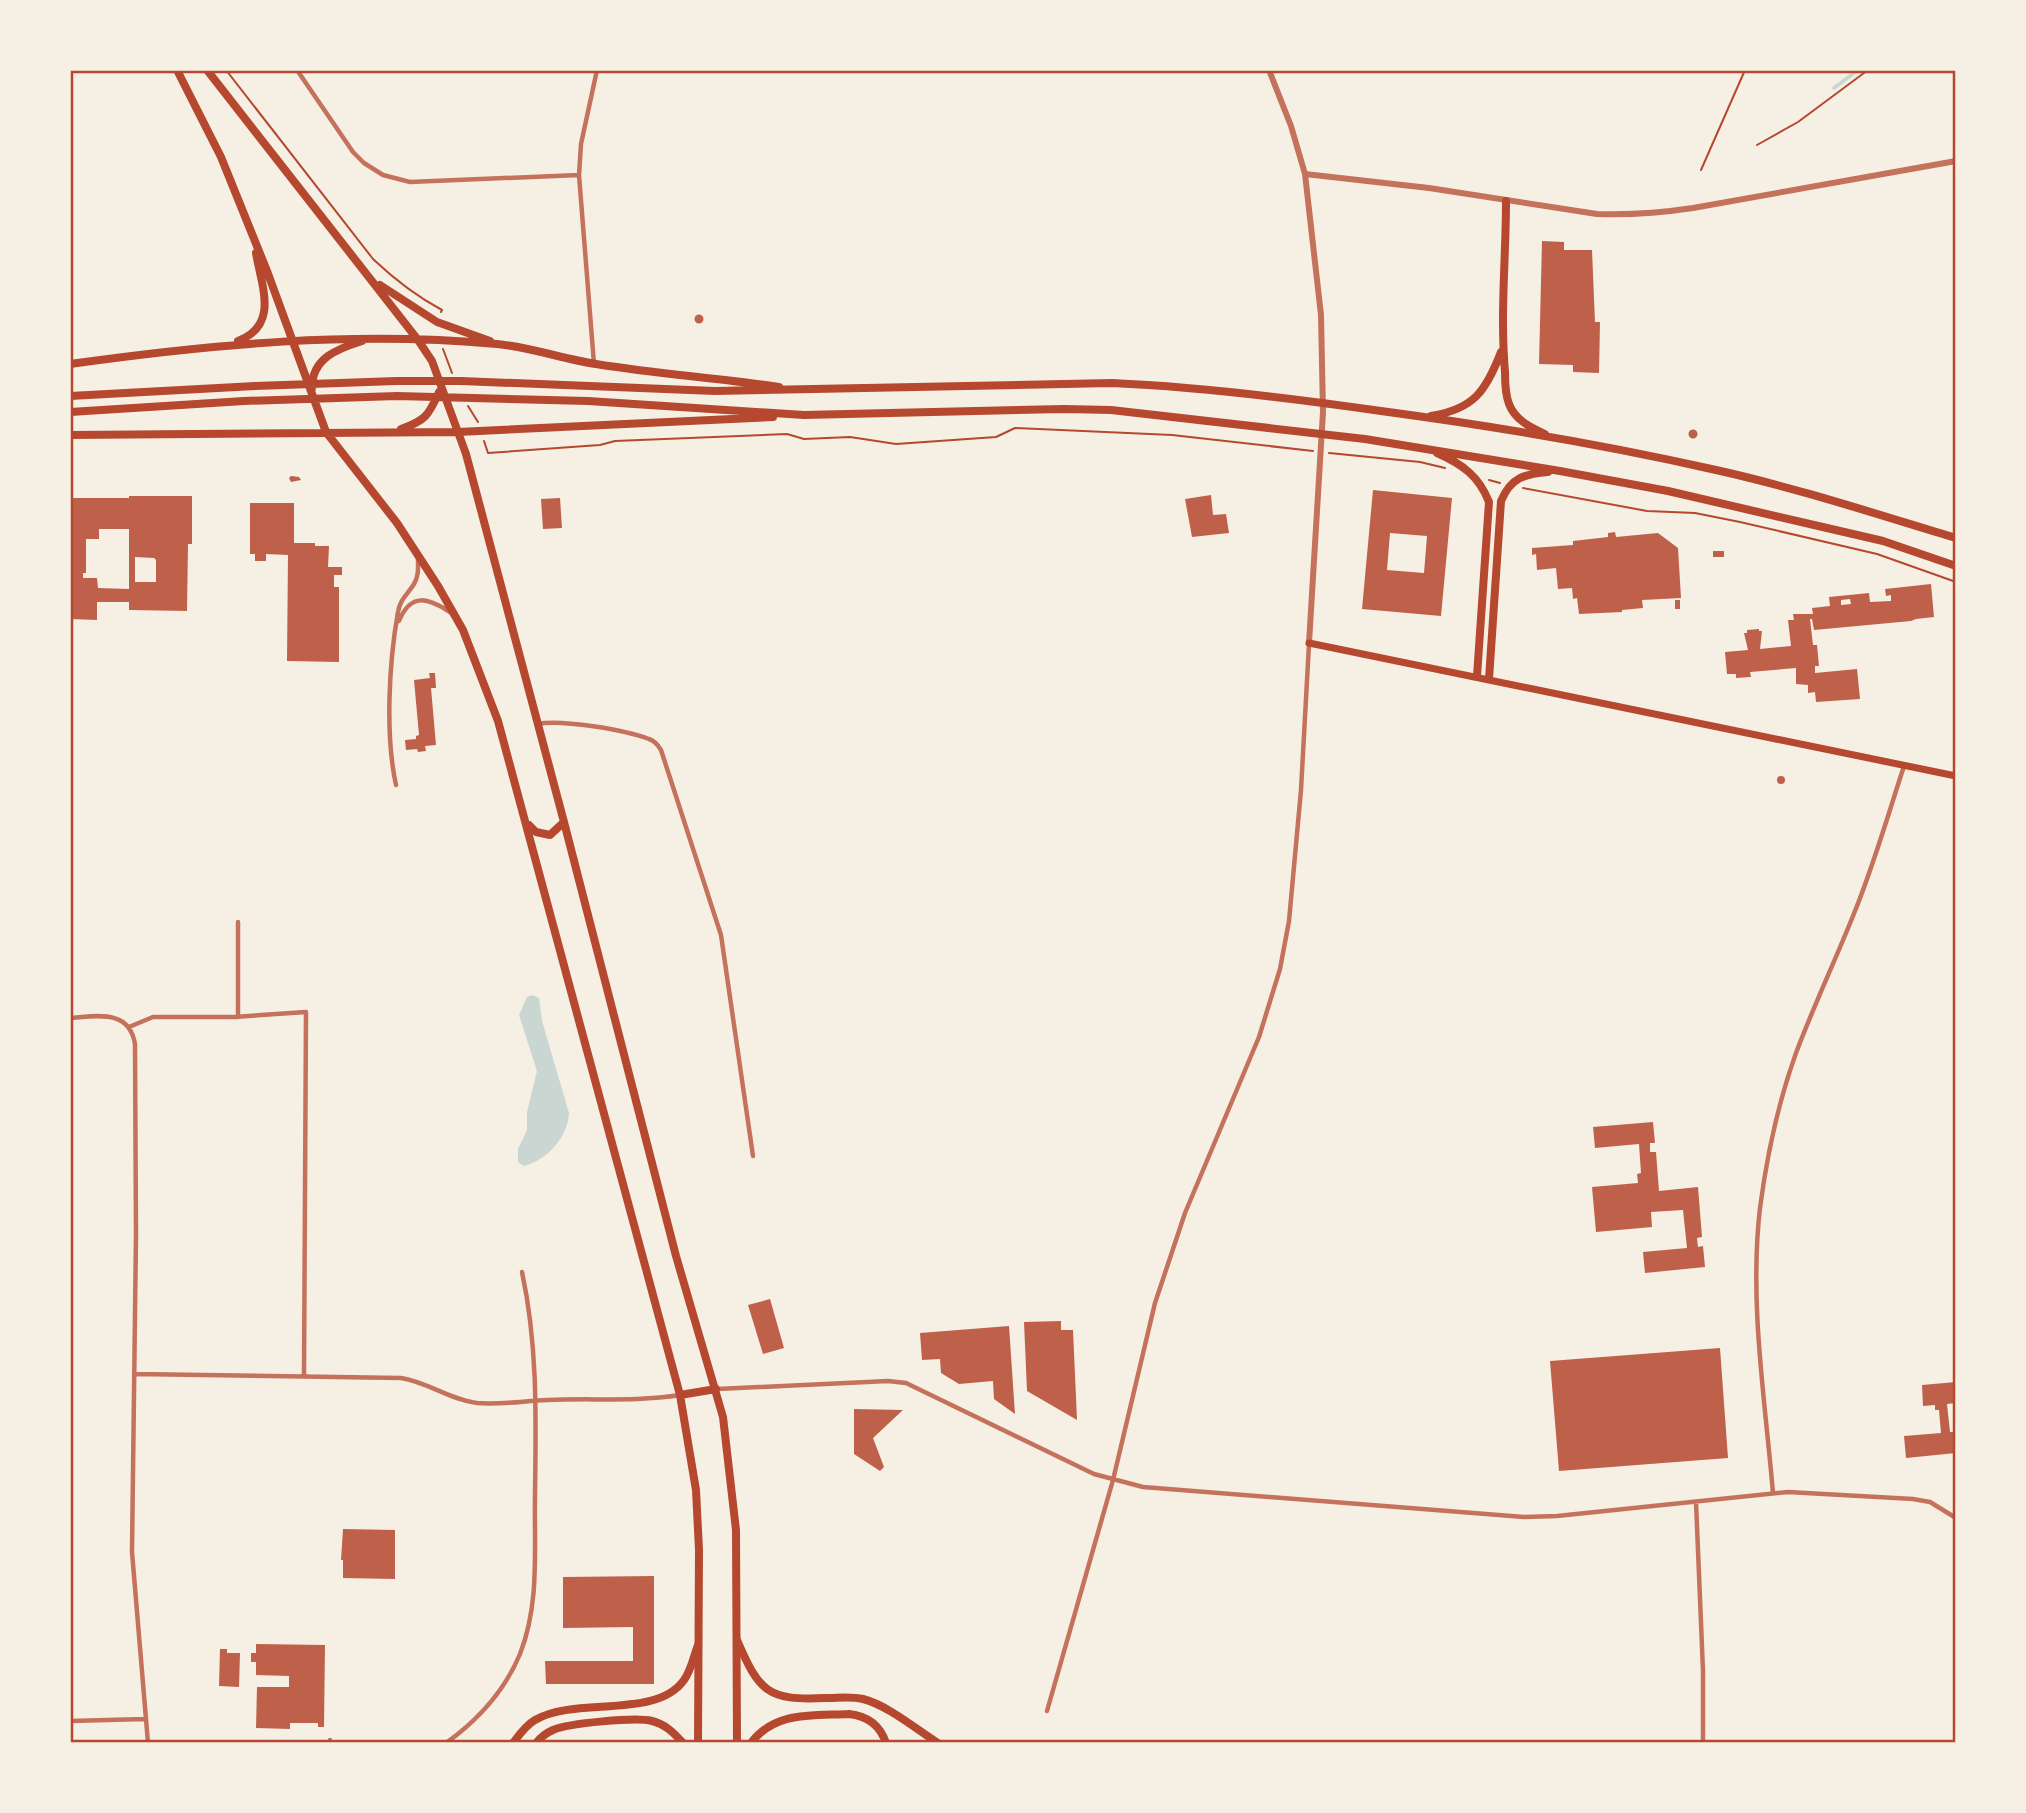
<svg xmlns="http://www.w3.org/2000/svg" width="2026" height="1813" font-family="Roboto,sans-serif">
<style>
.water{fill:#c9d6d2}
.lines{fill:none;stroke-linecap:round;stroke-linejoin:round}
.stream{stroke:#c9d6d2;stroke-width:3.5}
.building{fill:#bf614a;fill-rule:evenodd}
.path{stroke:#b5482f;stroke-width:2}
.minor{stroke:#c5725c;stroke-width:4.5}
.tertiary{stroke:#c5725c;stroke-width:6}
.secondary{stroke:#b5482f;stroke-width:7}
.primary{stroke:#b5482f;stroke-width:8}
.trunk{stroke:#b5482f;stroke-width:8}
.neatline{fill:none;stroke:#b5482f;stroke-width:2.5}
</style>
<rect width="100%" height="100%" fill="#f6efe4"/>
<path class="water" d="M532,995l7,3 3,23 27,92c-1,24 -22,47 -45,53l-6,-4v-13l9,-19v-18l10,-41 -18,-56 8,-18z"/>
<g class="lines">
<path class="stream" d="M1834,88l24,-18"/>
</g>
<path class="building" d="M1542,241l22,1v8h28l3,72h5l-1,51 -26,-1v-7l-34,-1z
M694.5 319a4.5 4.5 0 1 1 9 0a4.5 4.5 0 1 1-9 0Z
M1688.5 434a4.5 4.5 0 1 1 9 0a4.5 4.5 0 1 1-9 0Z
M291,476l8,1 2,3 -10,2 -2,-4z
M1373,490l79,8 -11,118 -79,-7zM1390,533l37,3 -3,37 -37,-3z
M1211,495l2,20 13,-1 3,19 -37,4 -7,-38z
M129,496h63v48h-4l-1,67 -58,-1v-8h-32v18l-27,-1v-121h59zM99,529h30v60l-31,-1 -1,-10h-14v-5h3v-34h13zM135,557l19,1 2,2v22h-21z
M560,498l2,30 -19,1 -2,-30z
M250,503h44v40h21v3h14l-1,21h14v8h-8v12h5v75l-52,-1 1,-106 -22,-1v7h-11v-7h-5z
M1615,532l1,5 42,-4 20,15 3,50 -39,2 1,8 -21,2v2l-43,2 -2,-16 -4,1 -1,-11 -14,1 -2,-21 -19,2 -1,-16 -4,1v-7l41,-3v-4l35,-4v-4z
M1724,551v6h-11v-6z
M1931,584l3,33 -18,2 -5,2 -97,9 -2,-11h-2l3,26h4l2,21h-4v7l42,-4 3,30 -44,3 -1,-10 -7,1v-8l-12,-1v-16l-46,4 1,5 -15,1v-4h-9l-2,-22 23,-2 -4,-17h3v-3l12,-1v2h3l-2,18 31,-3 -3,-26h6l-1,-6h20l-1,-6 18,-2 -1,-9 40,-4 1,9 21,-1v-6l-5,1 -1,-7zM1850,599l1,5 -10,1v-5z
M1675,600h5v9h-5z
M429,673h6l1,15h-5l5,57 -11,1 1,5 -8,1 -1,-3 -11,1 -1,-10 11,-1v-3l3,-1 -5,-55 16,-2z
M1777 780a4 4 0 1 1 8 0a4 4 0 1 1-8 0Z
M1653,1122l2,21h-5v9h6l3,39 39,-4 4,50 -5,1 1,9 5,-1 2,21 -60,6 -2,-21 44,-4 -4,-38 -32,2 1,15 -56,5 -4,-45 46,-4 -1,-9 4,-1 -2,-29 -44,4 -2,-21z
M770,1299l14,49 -21,6 -15,-49z
M1061,1321v9h12l4,90 -50,-29 -3,-69z
M1009,1326l6,88 -21,-15 -1,-18 -34,3 -18,-11 -1,-14 -18,1 -2,-27z
M1720,1348l8,110 -169,13 -9,-110z
M1956,1382v21l-9,1 3,28h6v21l-50,5 -2,-22 37,-3 -2,-23h-4v-5l-12,1 -1,-21z
M854,1409l49,1 -30,28 11,29 -4,4 -26,-17z
M343,1529l52,1v49l-52,-1v-18h-2z
M654,1576v108h-108l-1,-23h88v-34l-70,1v-51z
M256,1644l69,1 -1,82h-6v-4h-28v6l-34,-1 1,-41h32v-11l-33,-1v-13h-5v-9h5z
M220,1649h7v4h13l-1,34 -20,-1z"/>
<g class="lines">
<path class="path" d="M226,70l147,189c21,20 43,37 69,51l-1,2
M1757,145l41,-23 70,-52
M1701,170l44,-100
M443,349l9,24
M468,406l10,16
M484,441l4,12 112,-8 15,-4 172,-7 17,5 46,-2 46,7 100,-7 19,-9 157,7 141,16
M1329,453l91,9 25,6
M1489,480l11,3
M1523,488l124,23 48,2 45,9 137,32 79,28"/>
<path class="minor" d="M297,70l56,82 11,11 19,12 27,7 169,-7
M594,364l-15,-189 2,-31 16,-74
M399,621c12,-29 29,-23 51,-9
M537,724c25,-5 88,6 112,15 6,2 9,6 12,11l60,185 32,221
M396,785c-11,-50 -7,-123 2,-173 2,-13 10,-18 16,-28 5,-8 4,-17 4,-26
M238,922v95
M70,1018c28,-2 59,-9 65,26l1,191 -4,317 16,191
M129,1027l24,-10h81l72,-5 -2,363
M134,1374l267,4c27,4 49,22 76,25 24,2 46,-2 70,-3 44,-2 89,2 133,-5
M717,1389l171,-8 18,2 188,91 49,13 381,30 33,-1 231,-24 125,7 17,3 26,16
M1773,1493c-8,-94 -24,-191 -13,-285 7,-53 18,-105 36,-155 18,-48 40,-94 59,-142 19,-47 33,-96 49,-145
M1696,1502l7,169v72
M1047,1711l66,-231 42,-177 30,-90 74,-176 21,-68 9,-48 12,-131 8,-146
M70,1721l75,-2
M330,1743v-3
M446,1743c32,-23 59,-53 74,-89 20,-51 14,-105 15,-159 1,-75 3,-149 -13,-223"/>
<path class="tertiary" d="M1269,70l22,56 14,48 16,141 2,97 -14,231
M1305,174l124,14 168,26c32,1 63,-1 96,-6l263,-47"/>
<path class="secondary" d="M1309,643l647,133"/>
<path class="primary" d="M177,70l44,87 46,114 59,161 71,91 41,63 25,44 35,91 182,674 16,95 3,60 -1,193
M207,70l211,270 14,21 34,93 98,368 112,434 47,161 13,113 1,213
M1506,201c0,56 -6,114 -1,171 0,10 0,22 4,32 6,16 21,23 36,30
M380,285l57,37 53,19
M238,341c41,-16 24,-53 18,-88
M70,364c142,-20 284,-33 427,-20 33,3 66,15 99,20 61,10 122,14 183,23
M312,388c0,-30 25,-39 50,-47
M70,396l185,-10 141,-5h65l254,10 397,-8c90,4 179,15 269,28 112,15 225,34 335,59 81,18 160,44 240,68
M70,412l174,-11 153,-5 191,5 216,14 260,-6 47,1 254,29 195,32 108,20 159,37 56,13 73,25
M1431,416c43,-7 55,-25 70,-64
M401,429c24,-8 28,-14 38,-37
M70,435l388,-3 315,-15
M1437,453c25,11 42,23 52,49l-12,174
M1489,679l12,-178c10,-24 24,-27 47,-29
M529,825l7,7 14,3 14,-13
M680,1395l36,-6"/>
<path class="trunk" d="M737,1640c22,51 30,61 88,58 13,0 26,-2 38,1 24,6 53,30 75,44
M513,1743c6,-8 13,-18 22,-23 40,-24 121,0 149,-40 7,-9 10,-25 14,-35
M536,1743c5,-6 10,-10 17,-13 16,-7 83,-13 99,-9 13,3 22,12 31,22
M751,1743c24,-32 62,-27 98,-29 19,2 31,11 37,29"/>
</g>
<rect width="2026" height="1813" fill="none" stroke="#f6efe4" stroke-width="144"/>
<rect x="72" y="72" width="1882" height="1669" class="neatline"/>
</svg>
